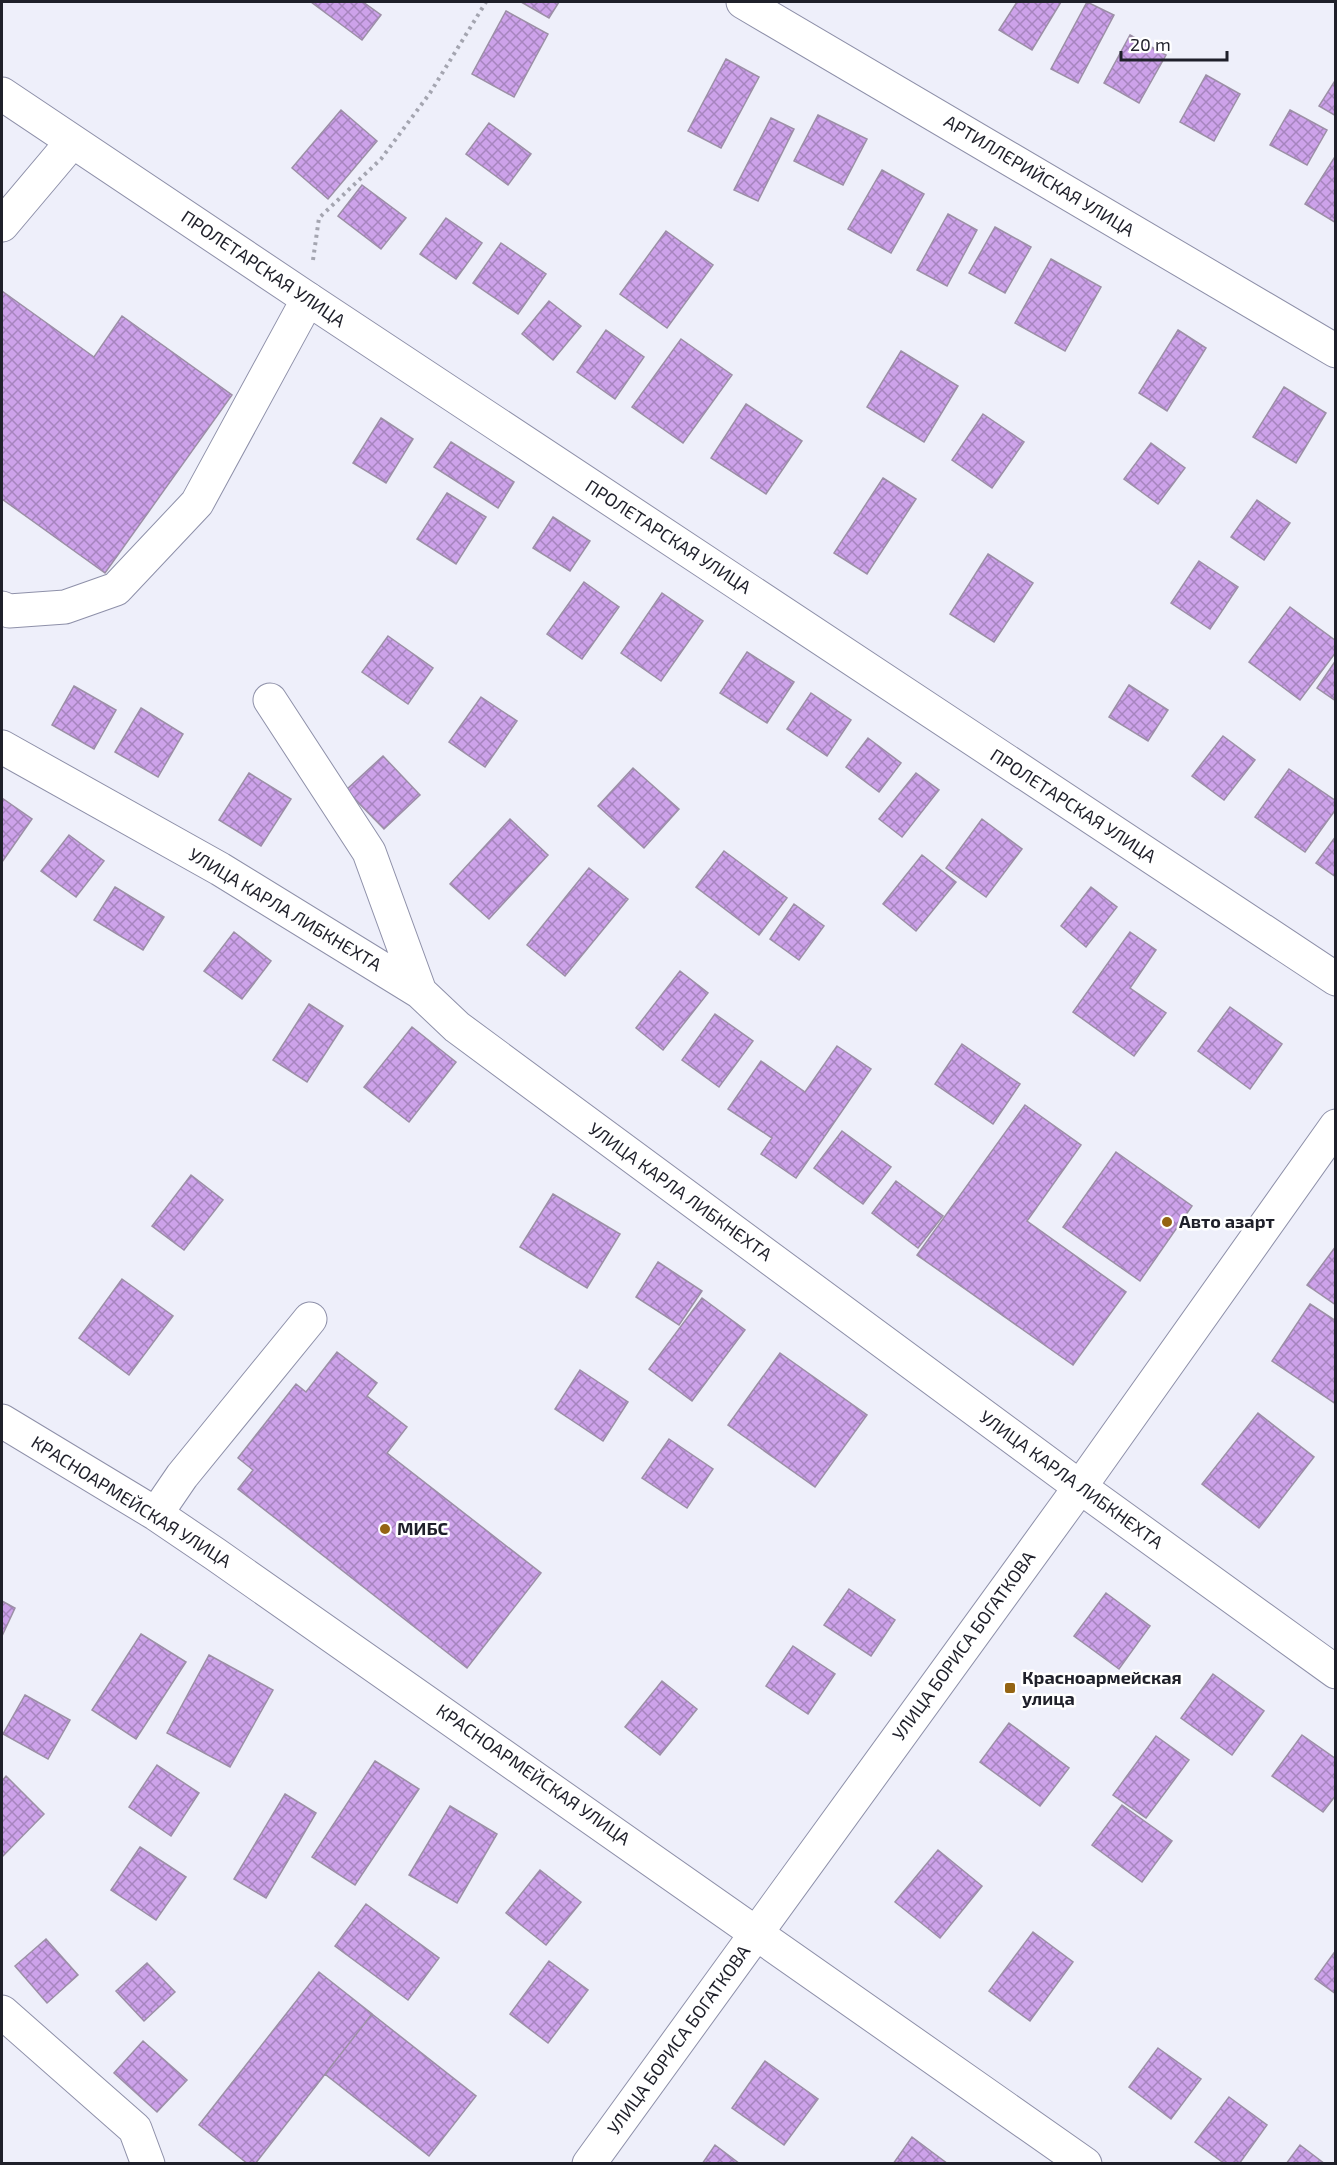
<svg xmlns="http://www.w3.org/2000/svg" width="1337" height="2165" font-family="'Exo 2',sans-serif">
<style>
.building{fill:url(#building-cross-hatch);stroke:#9c8fa6;stroke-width:1.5}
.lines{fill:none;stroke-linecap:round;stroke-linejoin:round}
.minor-casing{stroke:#8e90a9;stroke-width:35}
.major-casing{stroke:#8e90a9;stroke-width:35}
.path{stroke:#a4a5b0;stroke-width:4;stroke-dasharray:3 4.5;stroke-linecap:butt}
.minor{stroke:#fff;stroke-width:33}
.major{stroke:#fff;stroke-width:33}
.poi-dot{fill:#946413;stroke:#fff;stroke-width:2}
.labels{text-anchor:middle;stroke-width:5;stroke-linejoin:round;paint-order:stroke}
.street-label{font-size:18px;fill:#1f202a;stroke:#fff}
.poi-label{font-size:18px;font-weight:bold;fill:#1f202a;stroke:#fff;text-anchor:start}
</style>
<defs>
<pattern id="building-cross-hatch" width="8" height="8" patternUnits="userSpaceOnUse" patternTransform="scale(1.5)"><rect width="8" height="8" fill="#cda2ea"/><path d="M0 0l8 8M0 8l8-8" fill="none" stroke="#a684be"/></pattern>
</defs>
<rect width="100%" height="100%" fill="#eeeffa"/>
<path class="building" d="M311,2h52l18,13 -19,25z
M521,2h38l-10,16z
M1017,2h44l-29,48 -33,-20z
M1087,2l27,13 -36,68 -27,-14z
M506,11l42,23 -34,63 -42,-23z
M1130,35l36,20 -27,48 -35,-20z
M726,59l33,18 -38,71 -33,-17z
M1206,75l34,19 -26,47 -34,-19z
M1336,79v37l-17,-10z
M341,110l36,31 -49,58 -36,-31z
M1290,110l37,20 -20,35 -37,-20z
M818,115l49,24 -24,46 -49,-24z
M771,118l23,11 -36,72 -24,-11z
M489,123l42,31 -23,31 -42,-31z
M1336,155v68l-31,-19z
M882,170l42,24 -33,59 -43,-24z
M362,185l44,33 -25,31 -43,-33z
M948,214l29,16 -30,56 -30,-16z
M446,218l36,25 -26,36 -36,-25z
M995,227l36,20 -26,46 -36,-20z
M666,231l47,34 -46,63 -47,-34z
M501,243l45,31 -28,40 -45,-31z
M1051,259l50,28 -36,64 -50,-28z
M2,291l92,66 28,-41 110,79 -127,178 -103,-74z
M549,301l32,25 -28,34 -31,-26z
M606,330l38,27 -29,42 -38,-27z
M1178,330l28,18 -39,63 -28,-18z
M681,339l51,36 -49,68 -51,-36z
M901,351l57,35 -34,56 -57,-35z
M1284,387l42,26 -30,50 -43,-26z
M746,404l56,37 -36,53 -55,-36z
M983,414l41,28 -32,46 -40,-28z
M381,418l32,21 -27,44 -33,-20z
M451,442l63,40 -16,26 -64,-41z
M1151,443l34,25 -27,36 -34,-25z
M883,478l33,21 -49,75 -33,-21z
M447,493l39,24 -30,47 -39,-25z
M1257,500l33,23 -26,37 -33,-23z
M553,517l37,24 -20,30 -37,-23z
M988,554l45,29 -39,59 -44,-28z
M1199,561l39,26 -28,42 -39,-26z
M584,582l35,25 -37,52 -35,-25z
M662,593l41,28 -42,60 -40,-28z
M1290,607l46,34v11l-36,48 -51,-38z
M388,636l45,32 -25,36 -46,-32z
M747,652l47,30 -27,41 -47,-30z
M1336,660v41l-19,-13z
M1129,685l39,25 -20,31 -39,-24z
M74,686l42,24 -22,39 -42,-24z
M811,693l40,27 -24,36 -40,-27z
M481,697l36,24 -32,46 -36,-25z
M141,708l42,26 -25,43 -43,-25z
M1223,736l32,24 -31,40 -32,-24z
M868,738l33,25 -22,29 -33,-25z
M383,756l37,39 -36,34 -38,-39z
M633,768l46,41 -35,39 -46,-42z
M1289,769l47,32v8l-31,43 -50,-35z
M249,773l42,26 -30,47 -42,-26z
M916,773l23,17 -37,47 -23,-18z
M2,798l30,21 -30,43z
M510,819l38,36 -59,64 -39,-35z
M982,819l40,30 -36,48 -40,-29z
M69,835l35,26 -28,36 -35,-26z
M1336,836v41l-20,-14z
M724,851l63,47 -28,37 -63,-48z
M922,855l34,27 -40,49 -33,-27z
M589,868l39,31 -63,77 -38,-31z
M115,887l49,30 -21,33 -49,-30z
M1091,887l26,20 -31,40 -25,-21z
M794,904l30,22 -25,34 -29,-21z
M234,932l37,29 -29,38 -38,-28z
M1130,932l26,18 -26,38 36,25 -32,43 -61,-44z
M680,971l28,22 -45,57 -27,-22z
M309,1004l34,22 -36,56 -34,-22z
M1230,1007l52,37 -32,45 -52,-38z
M715,1014l38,27 -34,46 -37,-27z
M412,1027l44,35 -47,60 -45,-35z
M962,1044l58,40 -27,40 -58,-40z
M837,1046l34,23 -75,109 -35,-24 11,-16 -44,-29 33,-48 44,31z
M1025,1105l56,40 -54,76 99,71 -53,73 -156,-110z
M842,1131l49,36 -28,37 -49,-36z
M1116,1152l76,54 -52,75 -77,-54z
M191,1175l32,25 -39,50 -32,-24z
M896,1181l47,35 -25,32 -46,-35z
M553,1194l67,40 -33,54 -67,-41z
M1336,1246v59l-29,-20z
M658,1262l44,29 -23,34 -43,-28z
M122,1279l51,37 -44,59 -50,-37z
M702,1298l43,32 -53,71 -43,-32z
M1310,1304l26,17v83l-64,-43z
M337,1352l40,31 -10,13 40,31 -20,26 154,120 -74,95 -229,-179 15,-19 -15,-12 58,-74 10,8z
M780,1353l87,62 -52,72 -87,-62z
M580,1370l48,32 -25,39 -48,-32z
M1258,1413l56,44 -55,71 -57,-44z
M669,1439l44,30 -26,39 -45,-30z
M849,1589l46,31 -24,36 -47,-31z
M1106,1593l44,33 -31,43 -45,-33z
M2,1601l13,7 -13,28z
M141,1634l45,28 -50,77 -44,-29z
M793,1646l42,28 -27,40 -42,-28z
M209,1655l64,35 -43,77 -63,-34z
M1213,1674l51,37 -32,44 -51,-37z
M662,1681l35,28 -37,46 -35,-28z
M25,1695l45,25 -22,39 -45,-25z
M1009,1723l60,45 -29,38 -60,-44z
M1302,1735l34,24v36l-13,17 -51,-36z
M1156,1736l33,24 -43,58 -33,-23z
M375,1761l44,28 -64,96 -43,-28z
M157,1765l42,28 -28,43 -42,-29z
M6,1776l38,38 -42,43v-76z
M285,1794l31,19 -50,85 -32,-19z
M1122,1805l50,36 -30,41 -50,-37z
M450,1806l47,28 -40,69 -48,-28z
M140,1847l46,30 -30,43 -45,-30z
M938,1850l44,36 -42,52 -45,-36z
M540,1870l41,32 -35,43 -40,-32z
M366,1904l73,54 -31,42 -73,-54z
M1033,1932l40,30 -43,59 -41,-30z
M46,1939l32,36 -31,28 -32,-37z
M1336,1950v44l-21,-15z
M549,1961l39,29 -40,53 -38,-29z
M147,1963l28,29 -31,29 -28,-30z
M319,1972l53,42 -117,150h-7l-49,-39z
M372,2014l104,82 -47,60 -104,-82z
M143,2041l44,39 -30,32 -43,-39z
M1158,2048l43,31 -30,40 -42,-32z
M765,2061l53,38 -34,46 -52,-37z
M1229,2097l38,28 -28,39h-14l-30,-22z
M912,2137l36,27h-55z
M715,2145l25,19h-38z
M1300,2145l25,19h-39z"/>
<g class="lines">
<g class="minor-casing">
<path id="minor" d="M743,2l593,349
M2,225l70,-83
M2,608l7,3 56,-4 51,-18 81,-86 111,-204
M270,700l99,152 51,140
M2,747l218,122 200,123 37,35 623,460 256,185
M2,1421l154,93 59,40 870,610
M156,1514l26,-38 128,-157
M2,2012l133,117 13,35"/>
</g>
<g class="major-casing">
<path id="major" d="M2,94l306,205 1028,680
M589,2164l491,-677 256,-361"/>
</g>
<path class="path" d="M313,260l6,-42 62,-59 49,-66 56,-91"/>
<use href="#minor" class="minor"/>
<use href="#major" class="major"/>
</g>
<g class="poi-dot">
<circle cx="1167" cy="1222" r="6"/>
<circle cx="385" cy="1529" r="6"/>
<rect x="1004" y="1682" width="12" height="12" rx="3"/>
</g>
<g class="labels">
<g class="street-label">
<text transform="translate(1039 176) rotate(31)" y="6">АРТИЛЛЕРИЙСКАЯ УЛИЦА</text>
<text transform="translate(263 269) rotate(34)" y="6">ПРОЛЕТАРСКАЯ УЛИЦА</text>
<text transform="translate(668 537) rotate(33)" y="6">ПРОЛЕТАРСКАЯ УЛИЦА</text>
<text transform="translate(1073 806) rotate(33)" y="6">ПРОЛЕТАРСКАЯ УЛИЦА</text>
<text transform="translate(285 910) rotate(31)" y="6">УЛИЦА КАРЛА ЛИБКНЕХТА</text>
<text transform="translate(680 1192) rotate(36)" y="6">УЛИЦА КАРЛА ЛИБКНЕХТА</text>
<text transform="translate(1071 1480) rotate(36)" y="6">УЛИЦА КАРЛА ЛИБКНЕХТА</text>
<text transform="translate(131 1502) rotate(32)" y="6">КРАСНОАРМЕЙСКАЯ УЛИЦА</text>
<text transform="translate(964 1646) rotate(-54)" y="6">УЛИЦА БОРИСА БОГАТКОВА</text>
<text transform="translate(533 1775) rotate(35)" y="6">КРАСНОАРМЕЙСКАЯ УЛИЦА</text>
<text transform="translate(679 2040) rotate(-54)" y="6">УЛИЦА БОРИСА БОГАТКОВА</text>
</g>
<g class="poi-label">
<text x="1179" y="1228">Авто азарт</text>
<text x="397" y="1535">МИБС</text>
<text x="1022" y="1684">Красноармейская<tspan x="1022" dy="21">улица</tspan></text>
</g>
</g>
<rect width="1337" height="2165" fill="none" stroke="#1f202a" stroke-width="6"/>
<path d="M1121 51v9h106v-9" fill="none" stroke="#1f202a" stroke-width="3"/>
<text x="1130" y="51" font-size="18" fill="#1f202a" stroke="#ffffff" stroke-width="4.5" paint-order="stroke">20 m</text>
</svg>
